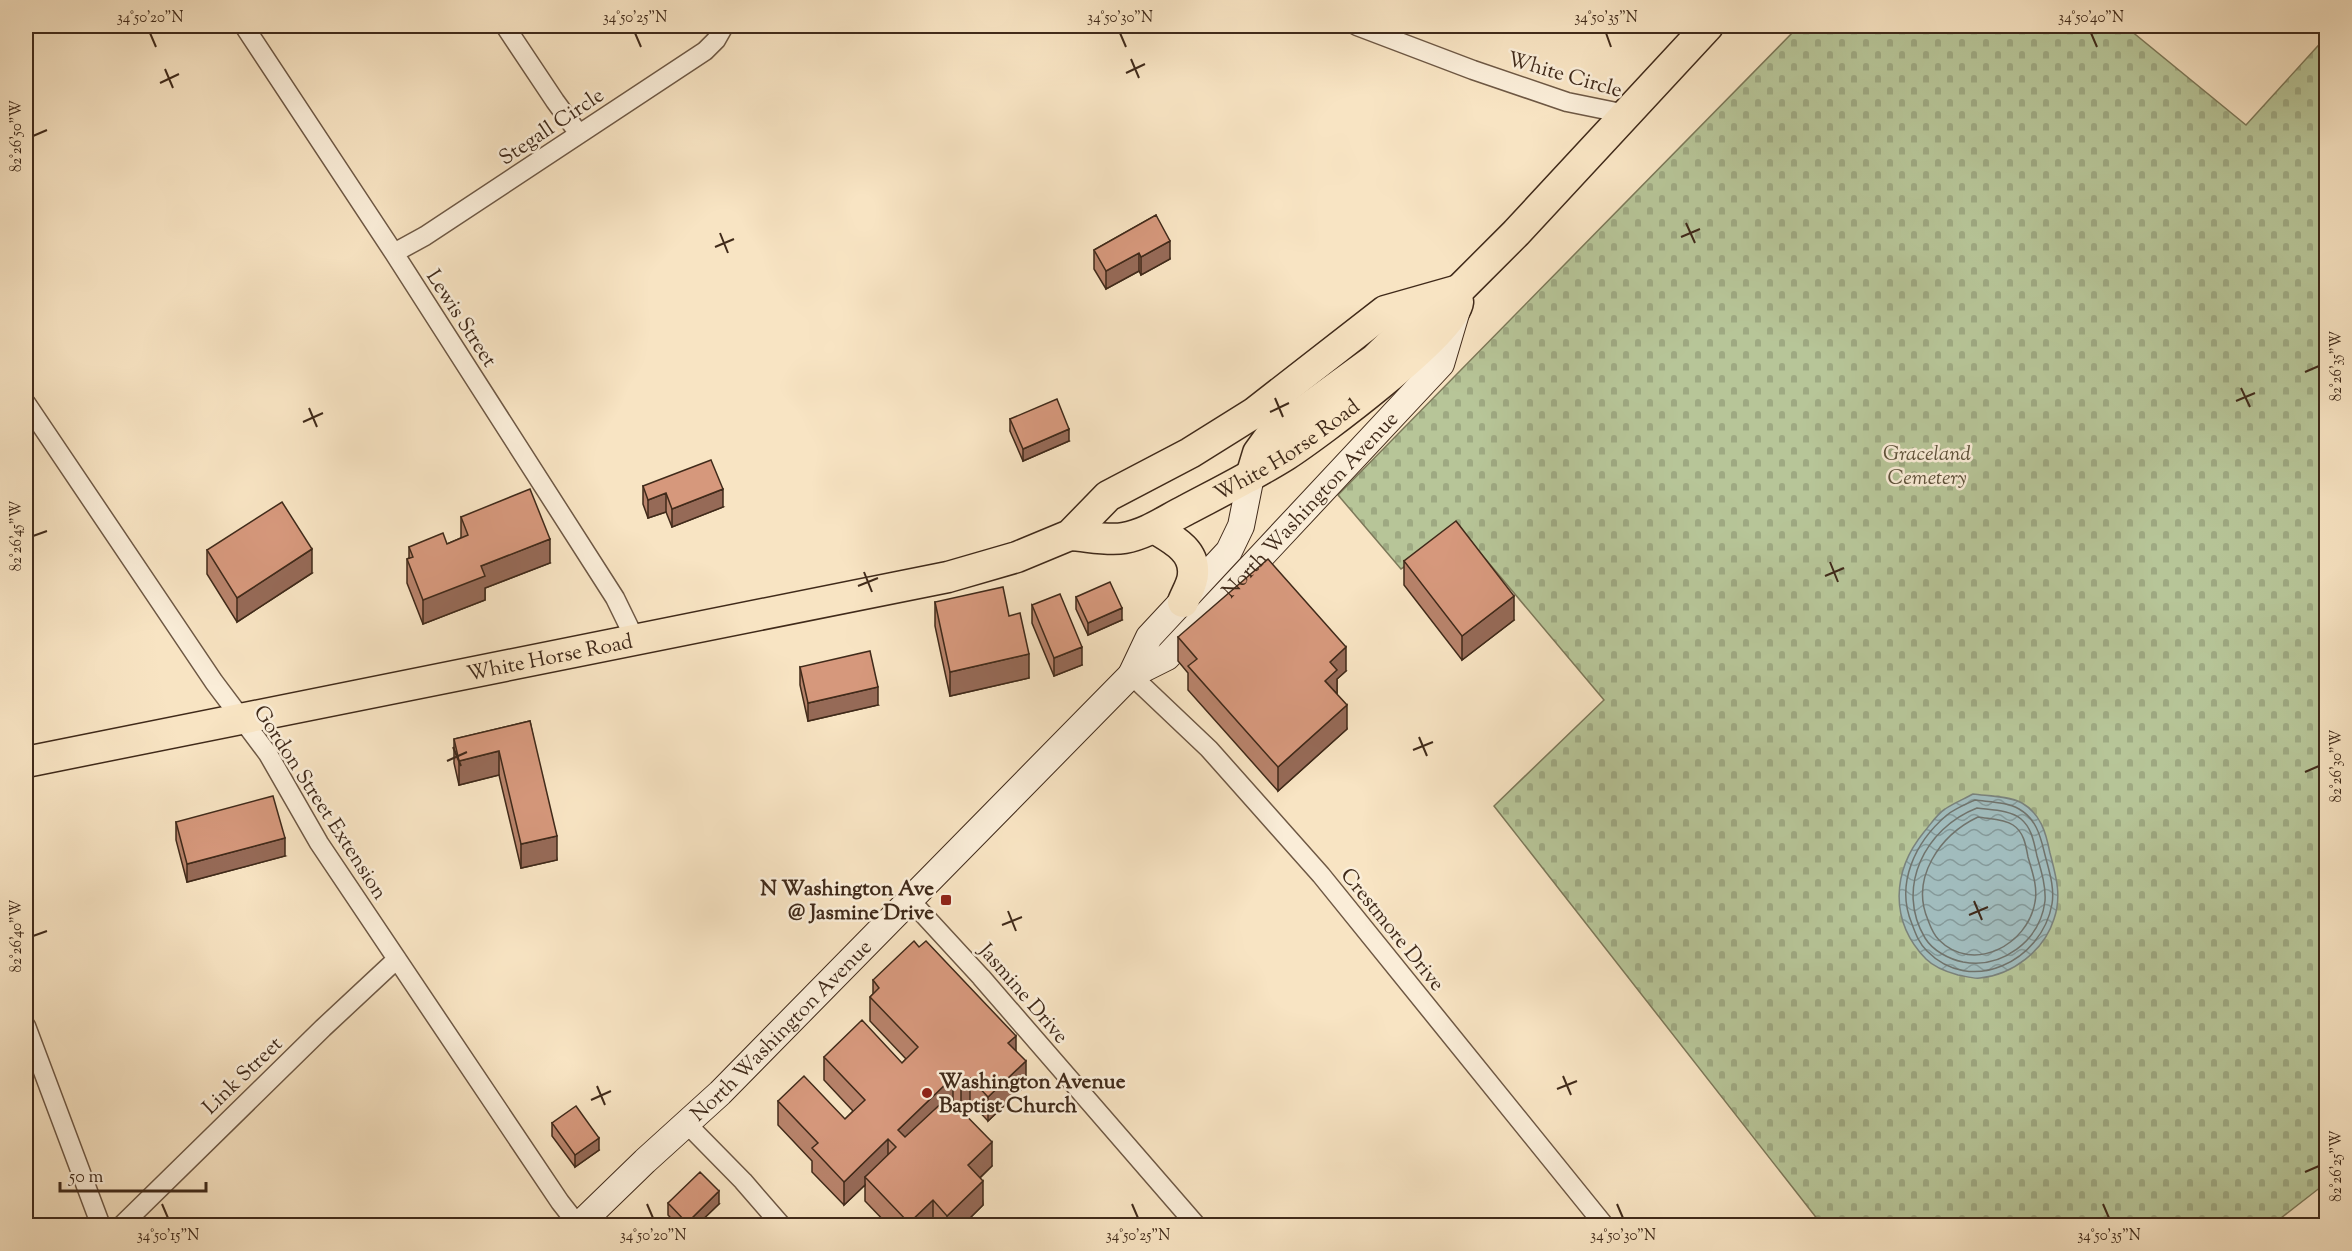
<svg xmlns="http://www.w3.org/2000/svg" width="2352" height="1251" font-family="'Sorts Mill Goudy',serif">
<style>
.cemetery{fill:url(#cemetery-stones);stroke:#7c7859;stroke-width:1.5}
.water{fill:url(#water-waves);stroke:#7a827c;stroke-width:1.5}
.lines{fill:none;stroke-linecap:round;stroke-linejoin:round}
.shore{stroke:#70736c;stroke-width:1.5}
.minor-casing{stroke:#6e5844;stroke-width:21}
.secondary-casing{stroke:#402a1a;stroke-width:28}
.trunk-casing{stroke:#402a1a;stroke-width:33}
.minor{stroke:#faedd8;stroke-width:18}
.secondary{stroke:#faedd8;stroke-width:26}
.trunk{stroke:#f8e4c3;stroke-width:30}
.wall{fill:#b8836b;stroke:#402a1a;stroke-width:1.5}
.shaded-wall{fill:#966a57;stroke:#402a1a;stroke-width:1.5}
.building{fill:#d6987c;stroke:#402a1a;stroke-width:1.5}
.ticks{fill:none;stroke:#402a1a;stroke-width:2}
.poi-dot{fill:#8f2418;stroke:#faedd8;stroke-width:2}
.labels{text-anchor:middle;stroke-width:5;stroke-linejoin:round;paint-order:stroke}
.street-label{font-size:21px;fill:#402a1a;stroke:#faedd8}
.park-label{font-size:21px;font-style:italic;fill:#5e513a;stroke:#faedd8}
.poi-label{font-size:21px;font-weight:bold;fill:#402a1a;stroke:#faedd8;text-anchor:end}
.neatline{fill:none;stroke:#402a1a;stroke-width:2}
.ticks-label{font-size:15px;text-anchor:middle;fill:#402a1a}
</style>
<defs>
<pattern id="cemetery-stones" width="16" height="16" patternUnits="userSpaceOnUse" patternTransform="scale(1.5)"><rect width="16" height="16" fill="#b7c598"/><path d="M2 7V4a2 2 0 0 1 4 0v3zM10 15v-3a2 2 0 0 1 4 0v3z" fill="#9ea982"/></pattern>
<pattern id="water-waves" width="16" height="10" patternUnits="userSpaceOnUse" patternTransform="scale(1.5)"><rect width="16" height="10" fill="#a1bcbd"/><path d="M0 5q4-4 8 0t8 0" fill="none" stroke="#859999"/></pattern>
</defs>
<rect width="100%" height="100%" fill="#f8e4c3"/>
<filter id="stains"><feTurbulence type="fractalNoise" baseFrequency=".00333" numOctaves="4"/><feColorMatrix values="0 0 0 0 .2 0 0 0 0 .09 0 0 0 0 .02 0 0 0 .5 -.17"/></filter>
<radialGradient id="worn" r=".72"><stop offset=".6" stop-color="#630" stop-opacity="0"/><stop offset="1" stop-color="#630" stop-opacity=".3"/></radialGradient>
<path class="cemetery" d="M1799,26h326l121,99 80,-88v1146l-54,42h-450l-328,-419 110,-106 -143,-170 -60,39 -63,-74z"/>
<path class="water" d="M1973,794c15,2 36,2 49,9 19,11 24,30 28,50 6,23 12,43 4,66 -10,32 -42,56 -74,59 -7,1 -15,-2 -22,-3 -11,-3 -24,-8 -32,-16 -37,-38 -34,-88 -2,-127 6,-7 13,-18 21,-23 9,-6 19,-10 28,-15z"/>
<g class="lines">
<path class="shore" d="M1975,800c14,2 32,2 44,9 16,9 21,25 25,42 4,17 11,35 8,53 -10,57 -81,92 -125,47 -8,-8 -11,-16 -15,-27 -17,-40 3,-82 35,-109 7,-6 19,-11 28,-15z
M1977,808c14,2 33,2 44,11 11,9 13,24 16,37 4,14 9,30 8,45 -5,40 -43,68 -82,61 -14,-3 -30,-11 -38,-24 -30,-50 0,-110 52,-130z
M1978,817c11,2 26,2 35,8 11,7 13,21 15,32 4,14 10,30 7,45 -7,43 -62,72 -96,38 -6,-6 -8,-12 -11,-20 -18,-42 12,-85 50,-103z"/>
<g class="minor-casing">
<path id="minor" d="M244,26l150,227 221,345 20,41
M505,26l50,75 24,33
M1357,26l116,44 94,32 59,12
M394,253l31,-17 280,-185 11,-11 8,-14
M26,403l188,279 54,72 51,89 241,359 18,23
M1131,675l78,74 112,126 284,351
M911,901l70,76 216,249
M26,1026l75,200
M686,1123l57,58 39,45
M121,1226l202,-198 74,-69"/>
</g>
<g class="secondary-casing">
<g id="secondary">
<path id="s1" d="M1131,675l36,-18 274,-293 16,-54"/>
<path id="s2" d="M578,1226l67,-65 75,-68 411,-418 18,-38 80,-86 12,-25 10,-50"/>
</g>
</g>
<g class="trunk-casing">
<g id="trunk">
<path d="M1251,476l7,-23 13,-18 103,-75 33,-32 52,-38 57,-57 192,-207"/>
<path d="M1154,528c18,11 41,22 39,46 0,9 -7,20 -10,28"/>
<path id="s3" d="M1070,535c17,1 38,6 54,3 23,-4 42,-18 62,-28 34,-18 68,-35 100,-55 31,-20 169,-123 172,-153"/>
<path id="s4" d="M26,762l922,-185 69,-20 53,-22 38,-39 82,-43 64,-40 131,-102 74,-21"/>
</g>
</g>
<use href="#minor" class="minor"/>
<use href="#secondary" class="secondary"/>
<use href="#trunk" class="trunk"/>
</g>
<path class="wall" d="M1156,215l14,44 -29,16 -2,-4 -33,18 -12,-20v-19z
M1010,419l59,22 -46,20 -13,-30z
M643,486l80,21 -51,20 -6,-15 -18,6 -5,-14z
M461,517l89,46 -65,25v12l-62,24 -16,-41v-24l2,-1v-11l38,-3 14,-6z
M207,550l105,23 -75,49 -30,-48z
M1404,561l110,59 -52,40 -58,-75z
M1076,597l46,23 -34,15 -12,-26z
M935,602l74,14 20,62 -79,18 -15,-70z
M1032,605l50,60 -28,11 -22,-53z
M1178,637l168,34 -9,8v15l10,35 -69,62 -90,-101v-17l-10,-12z
M800,667l78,38 -70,16 -8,-36z
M530,721l27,139 -36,8 -22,-93 -40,10 -5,-22v-24z
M176,822l109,34 -98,26 -11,-42z
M873,980l143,71 10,34 -38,36 -18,-19 -9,8 -8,-9h-1l40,65 -12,12 3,27 -21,21h-28l-1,-2 -2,2h-42l-24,-25v-16l-21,20 -32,-33v-11l-34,-36v-24l67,18 8,-8 -29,-31v-23l78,6 4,-4 -36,-38v-24l3,-3z
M552,1123l47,27 -24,17 -23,-31z
M668,1203l51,1 -23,22h-18l-10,-11z"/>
<path class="shaded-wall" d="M1170,241v18l-29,16v-18z
M1139,253v18l-33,18v-18z
M1069,429v12l-46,20v-12z
M723,489v18l-51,20v-18z
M666,493v19l-18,6v-18z
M550,539v24l-65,25v12l-62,24v-24l58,-34z
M312,549v24l-75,49v-24z
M1514,596v24l-52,40v-24z
M1122,608v12l-34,15v-12z
M1082,647v18l-28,11v-18z
M1346,647v24l-9,8v15l-12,-13 5,-19z
M1029,654v24l-79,18v-24z
M878,687v18l-70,16v-18z
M1347,705v24l-69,62v-24z
M499,751v24l-40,10v-24z
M557,836v24l-36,8v-24z
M285,838v18l-98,26v-18z
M1016,1036v24l-8,-17z
M1026,1061v24l-38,36v-24z
M953,1077v24l-55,52v-23z
M970,1078v24l-9,8v-24z
M599,1138v12l-24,17v-12z
M888,1139v24l-23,14v8l-21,20v-23z
M992,1142v24l-24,23v-24z
M983,1181v24l-21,21h-15v-10z
M719,1191v13l-23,22h-9v-3z
M933,1200v24l-2,2h-22v-3z"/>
<path class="building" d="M1156,215l14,26 -29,16 -2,-4 -33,18 -12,-21z
M1057,399l12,30 -46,20 -13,-30z
M711,460l12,29 -51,20 -6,-16 -18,7 -5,-14z
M530,489l20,50 -69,27 4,10 -62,24 -16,-41 6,-2 -4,-10 34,-14 4,11 21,-9 -7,-18z
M282,502l30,47 -75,49 -30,-48z
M1456,521l58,75 -52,40 -58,-75z
M1268,559l78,88 -16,15 7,8 -12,11 22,24 -69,62 -90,-101 9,-7 -19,-22z
M1110,582l12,26 -34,15 -12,-26z
M1003,587l6,29 11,-3 9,41 -79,18 -15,-70z
M1060,594l22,53 -28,11 -22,-53z
M870,651l8,36 -70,16 -8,-36z
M530,721l27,115 -36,8 -22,-93 -40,10 -5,-22z
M273,796l12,42 -98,26 -11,-42z
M914,941l5,6 7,-6 90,95 -8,7 18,18 -38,36 -18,-19 -9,8 -8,-9 -55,53 7,7 43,-40 44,45 -24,23 15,16 -36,35 -14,-16 -24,23 -44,-46 31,-30 -8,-8 -44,43 -32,-34 6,-5 -40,-42 26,-25 41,43 20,-19 -41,-43 38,-37 40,43 16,-16 -48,-50 9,-9 -6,-8z
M576,1106l23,32 -24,17 -23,-32z
M700,1172l19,19 -32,32 -19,-20z"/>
<path class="ticks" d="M150,33l6,14M635,33l6,14M1120,33l6,14M1606,33l5,14M2091,33l6,14M1131,59l8,19M165,69l8,19M1126,73l19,-9M160,83l19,-9M33,136l14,-6M1686,223l9,20M720,233l8,20M1681,237l19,-8M715,247l19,-8M2305,372l14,-6M2241,388l9,19M1275,398l8,19M2236,401l19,-8M309,408l8,19M1270,412l19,-9M303,422l20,-9M33,536l14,-5M1830,562l8,20M864,572l8,20M1825,576l19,-8M858,586l20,-8M1419,737l8,19M453,747l8,19M1413,750l20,-8M447,761l20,-9M2305,772l14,-6M1974,901l8,19M1008,911l8,20M1969,915l19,-8M1002,925l20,-8M33,936l14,-5M1563,1076l8,19M597,1086l8,19M1557,1089l20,-8M591,1100l20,-9M2305,1172l14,-6M162,1204l6,14M647,1204l6,14M1132,1204l6,14M1617,1204l6,14M2103,1204l6,14"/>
<g class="poi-dot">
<rect x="940" y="894" width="12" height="12" rx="3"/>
<circle cx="927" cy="1093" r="6"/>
</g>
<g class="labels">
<g class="street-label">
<text transform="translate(1565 74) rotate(16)" y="7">White Circle</text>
<text transform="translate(551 126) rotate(-34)" y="7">Stegall Circle</text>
<text transform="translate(462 318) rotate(57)" y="7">Lewis Street</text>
<text dy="7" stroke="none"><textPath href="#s3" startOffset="240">White Horse Road</textPath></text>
<text dy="7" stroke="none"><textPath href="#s1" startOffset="249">North Washington Avenue</textPath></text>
<text dy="7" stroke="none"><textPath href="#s4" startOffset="534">White Horse Road</textPath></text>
<text transform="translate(321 802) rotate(57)" y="7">Gordon Street Extension</text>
<text transform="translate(1393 929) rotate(51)" y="7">Crestmore Drive</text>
<text transform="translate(1024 993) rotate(49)" y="7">Jasmine Drive</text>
<text dy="7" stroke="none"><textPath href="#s2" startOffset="282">North Washington Avenue</textPath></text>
<text transform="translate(242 1075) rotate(-44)" y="7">Link Street</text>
</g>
<g class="park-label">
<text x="1927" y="460">Graceland<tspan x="1927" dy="24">Cemetery</tspan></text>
</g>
<g class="poi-label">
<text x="934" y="895">N Washington Ave<tspan x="934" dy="24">@ Jasmine Drive</tspan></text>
<text x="939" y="1088" text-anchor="start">Washington Avenue<tspan x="939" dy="24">Baptist Church</tspan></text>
</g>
</g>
<rect width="2352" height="1251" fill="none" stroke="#f8e4c3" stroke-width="66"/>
<path d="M60 1182v9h146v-9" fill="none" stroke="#402a1a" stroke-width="3"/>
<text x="69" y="1182" font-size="18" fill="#402a1a" stroke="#faedd8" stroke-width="4.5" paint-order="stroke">50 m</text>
<rect x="33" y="33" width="2286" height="1185" class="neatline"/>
<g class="ticks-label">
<text x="150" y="22">34°50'20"N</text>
<text x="635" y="22">34°50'25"N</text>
<text x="1120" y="22">34°50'30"N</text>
<text x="1606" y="22">34°50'35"N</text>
<text x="2091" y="22">34°50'40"N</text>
<text transform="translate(16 136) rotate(-90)" y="5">82°26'50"W</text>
<text transform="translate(2336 366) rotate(-90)" y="5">82°26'35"W</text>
<text transform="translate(16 536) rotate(-90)" y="5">82°26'45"W</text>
<text transform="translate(2336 766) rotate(-90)" y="5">82°26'30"W</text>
<text transform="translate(16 936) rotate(-90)" y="5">82°26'40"W</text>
<text transform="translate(2336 1166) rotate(-90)" y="5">82°26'25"W</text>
<text x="168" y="1240">34°50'15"N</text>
<text x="653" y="1240">34°50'20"N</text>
<text x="1138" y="1240">34°50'25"N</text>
<text x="1623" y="1240">34°50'30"N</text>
<text x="2109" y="1240">34°50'35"N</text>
</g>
<rect width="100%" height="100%" filter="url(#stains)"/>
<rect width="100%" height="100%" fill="url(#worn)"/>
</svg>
